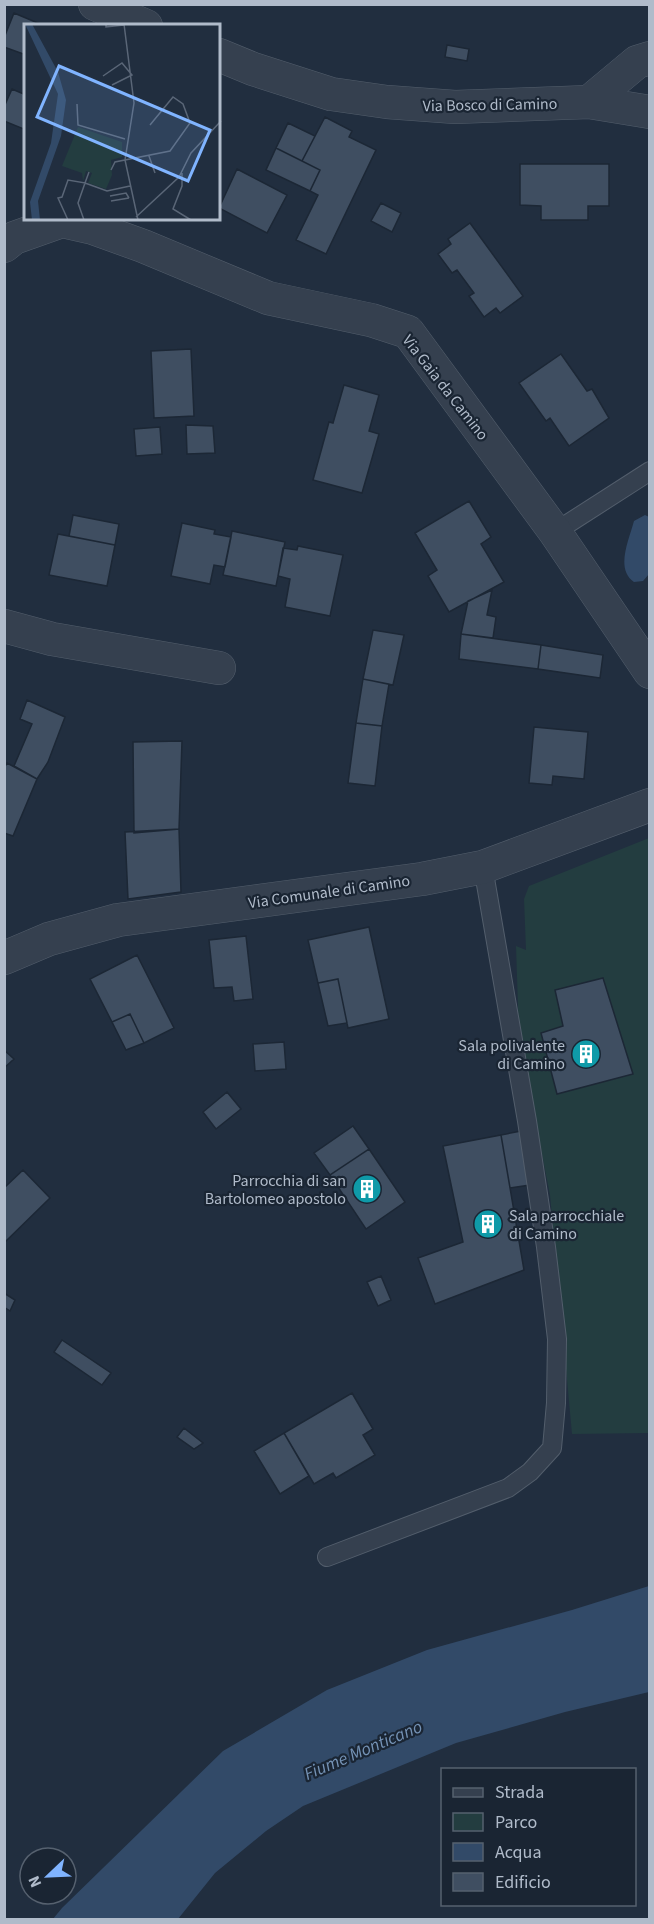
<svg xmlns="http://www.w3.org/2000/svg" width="654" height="1924" font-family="'Source Sans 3',sans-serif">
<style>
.green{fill:#233d40}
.water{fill:#324a68}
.building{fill:#3f4e61;stroke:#1c2735;stroke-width:1.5}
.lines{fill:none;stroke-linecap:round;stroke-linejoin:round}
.service-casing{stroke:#535e6c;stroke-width:20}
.minor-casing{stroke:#535e6c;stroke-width:34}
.tertiary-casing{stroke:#535e6c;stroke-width:34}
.service{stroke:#35404f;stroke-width:18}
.minor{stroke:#35404f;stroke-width:33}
.tertiary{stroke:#35404f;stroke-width:33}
.labels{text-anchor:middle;stroke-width:4.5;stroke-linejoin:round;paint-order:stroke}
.street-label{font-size:16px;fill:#b0bbca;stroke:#1a2533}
.poi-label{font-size:16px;fill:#b0bbca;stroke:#1a2533;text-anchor:end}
.water-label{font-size:18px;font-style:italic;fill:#7492b5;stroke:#1a2533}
.inset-road{fill:none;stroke:#5a6677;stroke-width:1.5}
.view{fill:#80b4ff;fill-opacity:0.15;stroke:#80b4ff;stroke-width:3}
.inset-edge{fill:none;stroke:#b0bbca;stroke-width:3}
</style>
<rect width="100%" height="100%" fill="#212e3f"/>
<path class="green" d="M649,838v595l-77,1 -22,-239 -31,-157 -3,-92 10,4 -2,-51 5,-13z"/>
<path class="water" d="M645,515l4,2v57l-6,7 -9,1c-19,-13 -5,-42 0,-61z
M649,1586v106l-84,20 -109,31 -153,63 -37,25 -51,42 -37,46h-125l9,-11 161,-157 104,-61 100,-40 145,-40z"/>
<path class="building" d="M14,13l31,13h-19v29l-22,-8v-9z
M447,45l22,4 -2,12 -22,-4z
M12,89l14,6v35l-22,-9v-14z
M325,117l27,14 -3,6 27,13 -50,104 -30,-14 22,-45 -8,-4 10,-21 -18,-9z
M288,123l27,13 -13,25 -26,-13z
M276,148l44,22 -10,21 -44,-21z
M520,164h89v42h-21v14h-47v-14l-21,-1z
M237,169l50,26 -20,38 -48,-25z
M381,203l20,10 -9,19 -21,-11z
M470,223l53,73 -23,17 -4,-5 -12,9 -15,-21 5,-3 -17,-23 -5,3 -14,-19 13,-10 -3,-5z
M191,349l3,67 -40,2 -3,-67z
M561,354l26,37 5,-2 17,29 -40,28 -19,-28 -4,3 -27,-38z
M344,385l35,10 -10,36 10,3 -17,59 -49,-13 16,-58 4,1z
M186,425l27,1 2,27 -28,1z
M160,427l2,27 -26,2 -2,-27z
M469,501l22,36 -10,7 23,38 -55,30 -21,-36 9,-6 -22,-37z
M73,515l46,9 -4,21 -46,-9z
M182,523l33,7 -1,4 17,3 -6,30 -11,-2 -4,19 -39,-8z
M232,531l53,11 -9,44 -53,-11z
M58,534l57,11 -8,41 -58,-11z
M298,546l45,9 -13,61 -45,-9 5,-28 -12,-3 5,-28 14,2z
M492,590l-5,25 9,2 -3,21 -32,-4 7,-33z
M373,630l31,5 -11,50 -30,-6z
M461,634l80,11 -3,24 -79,-10z
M541,645l62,10 -3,23 -62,-9z
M363,679l26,5 -7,42 -26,-3z
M27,700l38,17 -17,45 -11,17 -23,-13 18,-42 -12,-5z
M356,723l26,3 -7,60 -27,-3z
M534,727l54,5 -4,47 -31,-3 -1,9 -23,-2z
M182,741l-3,88 -45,4 -1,-91z
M7,763l30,16 -24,57 -9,-3v-65z
M179,829l2,63 -53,7 -3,-67z
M369,927l20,92 -41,9 -10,-49 -20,4 -10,-43z
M246,936l7,63 -19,2 -2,-14 -18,1 -5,-48z
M137,955l37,73 -30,15 -14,-29 -18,8 -22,-43z
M603,978l30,96 -76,20 -16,-61 22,-7 -8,-36z
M338,979l9,44 -19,3 -10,-43z
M130,1014l14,29 -18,7 -14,-28z
M284,1042l2,27 -31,2 -2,-27z
M4,1050l10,9 -10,9z
M227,1092l14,17 -25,20 -13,-17z
M353,1126l16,23 -39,26 -16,-22z
M521,1131l9,54 -20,3 -9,-53z
M501,1135l23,135 -89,34 -17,-46 45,-16 -20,-96z
M369,1149l36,53 -39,27 -36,-54z
M23,1170l27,28 -45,44 -1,-54z
M381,1276l10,24 -13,6 -11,-24z
M4,1293l11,7 -5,11 -6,-4z
M62,1340l49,33 -9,12 -48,-33z
M352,1393l21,36 -10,6 12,20 -39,23 -3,-5 -19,11 -30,-51z
M184,1428l19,15 -9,6 -17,-12z
M284,1433l25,43 -29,18 -26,-43z"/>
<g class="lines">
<g class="service-casing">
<path id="service" d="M555,532l95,-61
M327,1557l181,-69 22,-16 22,-24 4,-45 1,-64 -11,-92 -19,-126 -44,-254"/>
</g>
<g class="minor-casing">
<path id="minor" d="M95,4l51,22
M219,55l34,14 78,25 56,8 68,5 134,-5 61,10
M589,102l48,-40 13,-4
M4,246l10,-8 48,-17 31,7 50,18 125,52 103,22 37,12 147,200 95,140
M4,626l48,13 167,29"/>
</g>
<g class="tertiary-casing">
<path id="tertiary" d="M4,958l45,-19 69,-19 304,-41 61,-12 167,-62"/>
</g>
<use href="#service" class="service"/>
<use href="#minor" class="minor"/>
<use href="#tertiary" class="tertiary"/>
</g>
<defs>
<g id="building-disc" transform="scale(1.5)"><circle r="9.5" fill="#0f9aa8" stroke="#1a2533"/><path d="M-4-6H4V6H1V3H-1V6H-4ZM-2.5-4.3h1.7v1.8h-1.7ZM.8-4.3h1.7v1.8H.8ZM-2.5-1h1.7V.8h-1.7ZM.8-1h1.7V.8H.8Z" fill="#fff"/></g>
</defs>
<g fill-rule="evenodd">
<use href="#building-disc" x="586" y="1054"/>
<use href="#building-disc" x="367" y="1189"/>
<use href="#building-disc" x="488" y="1224"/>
</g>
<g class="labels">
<g class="street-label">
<text transform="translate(490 104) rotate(-1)" y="6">Via Bosco di Camino</text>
<text transform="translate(446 387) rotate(52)" y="6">Via Gaia da Camino</text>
<text transform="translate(329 891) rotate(-8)" y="6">Via Comunale di Camino</text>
</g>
<g class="poi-label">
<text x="565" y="1051">Sala polivalente<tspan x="565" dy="18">di Camino</tspan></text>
<text x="346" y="1186">Parrocchia di san<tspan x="346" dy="18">Bartolomeo apostolo</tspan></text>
<text x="509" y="1221" text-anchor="start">Sala parrocchiale<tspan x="509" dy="18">di Camino</tspan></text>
</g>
<g class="water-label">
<text transform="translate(363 1750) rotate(-23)" y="6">Fiume Monticano</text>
</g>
</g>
<g transform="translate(24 24)">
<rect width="196" height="196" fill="#212e3f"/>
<path d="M54,103l44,15v15l-11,3 1,15 -6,14 -18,-6 4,-10 -6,-2 -3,10 -1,-8 -20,-7z" fill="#233d40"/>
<path d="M1,0h7l26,48 8,28 -5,36 -23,65 2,19h-8l-2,-18 21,-59 7,-49z" fill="#324a68"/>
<path class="inset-road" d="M82,0v3l18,-2M100,0l10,79 -9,57 13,60M79,52l19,-13 10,12 -20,10M53,80l1,21 47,14M125,132l6,17M87,146l4,-8 55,-11 20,-28 -7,-19 -10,-7 -23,28M158,149v13l-9,23 18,11M86,172l16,-3 3,5M87,177l18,-3M112,193l43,-40 12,-24 30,-32M44,196l-10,-22 4,-1 6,-17 17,3 4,-11M60,196l-6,-17 7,-20 22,8 23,-5"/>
<path class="view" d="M35,42l151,64 -22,51 -151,-64z"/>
<rect width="196" height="196" class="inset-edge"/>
</g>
<rect width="654" height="1924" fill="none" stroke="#b0bbca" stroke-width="12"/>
<rect x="441" y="1768" width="195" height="138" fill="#1a2533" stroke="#56616f" stroke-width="1.5"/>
<rect x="453" y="1788" width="30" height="9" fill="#35404f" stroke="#56616f" stroke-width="1.5"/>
<text x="495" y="1798" font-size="18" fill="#b0bbca">Strada</text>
<rect x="453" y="1813" width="30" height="18" fill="#233d40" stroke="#56616f" stroke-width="1.5"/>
<text x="495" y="1828" font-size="18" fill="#b0bbca">Parco</text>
<rect x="453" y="1843" width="30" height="18" fill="#324a68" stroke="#56616f" stroke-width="1.5"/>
<text x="495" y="1858" font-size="18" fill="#b0bbca">Acqua</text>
<rect x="453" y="1873" width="30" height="18" fill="#3f4e61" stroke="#56616f" stroke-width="1.5"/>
<text x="495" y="1888" font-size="18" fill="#b0bbca">Edificio</text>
<g transform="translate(48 1876) rotate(247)"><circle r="28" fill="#1a2533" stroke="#56616f" stroke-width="1.5"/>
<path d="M0-4.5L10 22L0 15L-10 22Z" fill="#80b4ff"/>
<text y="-9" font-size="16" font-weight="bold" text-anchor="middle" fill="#b0bbca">N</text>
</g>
</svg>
